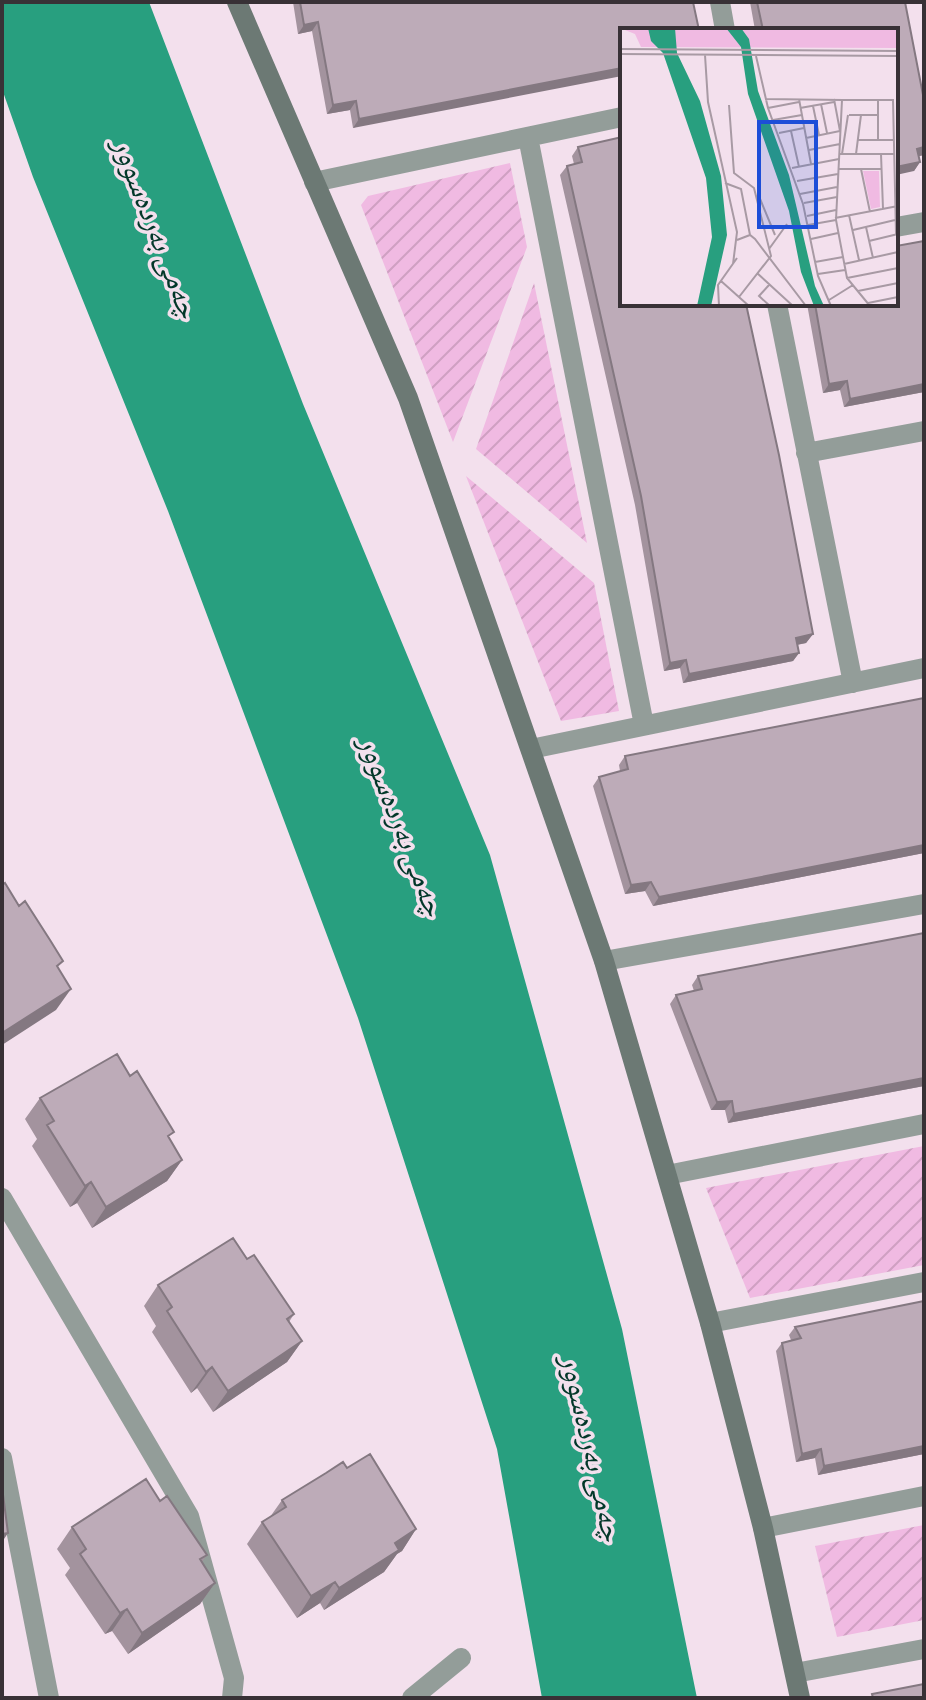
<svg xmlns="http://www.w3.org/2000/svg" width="926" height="1700" font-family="Barlow,'Noto Naskh Arabic',sans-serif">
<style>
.garden{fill:url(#garden-furrows)}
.water{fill:#289f7f}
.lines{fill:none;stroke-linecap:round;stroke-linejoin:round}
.street{stroke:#939d99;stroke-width:20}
.secondary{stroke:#6c7974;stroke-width:20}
.wall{fill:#a3939e}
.shaded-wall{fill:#847881}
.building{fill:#bdabb8;stroke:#847881;stroke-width:2}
.labels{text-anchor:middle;stroke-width:7;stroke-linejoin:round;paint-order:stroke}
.water-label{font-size:30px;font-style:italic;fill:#023729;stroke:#f3e0ed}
.inset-road{fill:none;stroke:#a89aa4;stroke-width:2}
.view{fill:#1d4ed8;fill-opacity:0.15;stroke:#1d4ed8;stroke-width:4}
.inset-edge{fill:none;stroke:#383136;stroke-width:4}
</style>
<defs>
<pattern id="garden-furrows" width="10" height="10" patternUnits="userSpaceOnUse" patternTransform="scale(2)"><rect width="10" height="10" fill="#f0bae2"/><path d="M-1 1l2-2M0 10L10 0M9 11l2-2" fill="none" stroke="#cfa0c2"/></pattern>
</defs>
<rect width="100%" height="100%" fill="#f3e0ed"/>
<path class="garden" d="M510,163l17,84 -74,195 -92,-237 7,-9z
M534,283l53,260 -111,-94z
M466,476l128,107 25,128 -58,10z
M924,1146v119l-174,33 -44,-110z
M924,1525v95l-87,17 -22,-91z"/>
<path class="water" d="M2,2h147l154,402 187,451 132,474 75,369h-155l-45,-249 -139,-431 -190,-507 -135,-334 -31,-88z"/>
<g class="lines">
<path class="street" d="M720,2l5,28
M528,137l116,588
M314,182l308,-65
M896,227l28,-5
M777,304l76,379
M806,453l118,-22
M531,749l393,-81
M604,961l320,-57
M667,1175l257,-51
M2,1198l187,318 45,162 -2,20
M710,1323l214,-41
M2,1458l47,240
M763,1528l161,-32
M795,1673l129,-24
M412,1698l49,-40"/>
<path class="secondary" d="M237,2l171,396 196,563 106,362 53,205 37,170"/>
</g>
<path class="wall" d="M293,2h400l-340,126 -3,-18 -23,4 -15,-83 -14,3z
M750,2h155l19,98v55l-6,1 2,6 -6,9 -18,-141h-141z
M578,147l235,487 -7,9 -9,2 2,8 -6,8 -110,22 -3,-15 -16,3 -29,-166 -75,-330 7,-9 7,-2 -2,-8z
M807,304h89l28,88 -80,15 -4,-17 -17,3z
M924,698v155l-271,53 -8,-15 -20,3 -32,-108 6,-9 21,-6 -1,-6 6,-9z
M924,933v153l-196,37 -3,-13h-14l-41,-106 6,-9 18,-4 -2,-6 6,-9z
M40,1098l129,41 13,21 -15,21 -75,47 -15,-25 -7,4 -38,-61 5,-7 -12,-20z
M247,1259l47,55 -5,8 13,19 -15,21 -74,50 -16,-24 -6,5 -39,-61 4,-6 -12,-20 14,-21z
M924,1301v153l-106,21 -3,-17 -19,4 -20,-111 6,-8 9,-3 -2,-5 6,-8z
M347,1468l69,61 -14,22 -5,3 -13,18 -60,38 -4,-7 -23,15 -50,-74 15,-22 8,-5 12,-17z
M160,1501l47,54 -5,7 13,21 -15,21 -72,50 -16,-23 -7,3 -40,-59 5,-7 -13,-19 15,-22z"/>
<path class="shaded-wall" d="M318,22l-6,9 -14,3 6,-9z
M622,68v8l-269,52 6,-9z
M356,101l-6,9 -23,4 6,-9z
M924,147v8l-13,3 6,-9z
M920,162l-6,9 -18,4v-8z
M847,381l-7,9 -17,3 6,-9z
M924,384v8l-80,15 6,-8z
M813,634l-7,9 -16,3 6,-8z
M799,653l-6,8 -110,22 6,-9z
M686,660l-6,8 -16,3 6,-8z
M924,845v8l-271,53 6,-9z
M651,882l-6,9 -20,3 6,-9z
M71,989l-15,21 -54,35v-12z
M924,1078v8l-196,37 6,-9z
M732,1101l-7,9h-14l6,-8z
M182,1160l-15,21 -75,47 14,-21z
M91,1182l-14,21 -7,4 15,-21z
M302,1341l-15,21 -74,50 15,-21z
M212,1367l-15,21 -6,5 15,-21z
M924,1446v8l-106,21 6,-9z
M821,1449l-6,9 -19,4 6,-8z
M416,1529l-14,22 -5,3 -13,18 -60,38 15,-22 56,-45z
M8,1533l-6,9v-8z
M335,1582l-15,21 -23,15 14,-22z
M215,1583l-15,21 -72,50 14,-21z
M127,1609l-15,22 -7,3 15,-21z"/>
<path class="building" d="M300,2h393l6,28h-77v38l-263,51 -3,-18 -23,4 -15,-83 -14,3z
M757,2h148l19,98v47l-7,2 3,13 -24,5v-137h-133z
M622,137v167h124l33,151 34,179 -17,4 3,15 -110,21 -3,-14 -16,3 -29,-167 -74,-330 15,-4 -4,-15z
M924,241v143l-74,15 -3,-18 -18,3 -14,-80h81v-58z
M924,698v147l-265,52 -8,-15 -20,3 -32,-108 29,-8 -3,-13z
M5,883l14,23 6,-5 25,39 13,21 -6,5 14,23 -69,44v-148z
M924,933v145l-190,36 -2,-13 -15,1 -41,-107 26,-6 -4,-13z
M117,1054l13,22 7,-5 37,61 -6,4 14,24 -76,47 -15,-25 -6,4 -38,-61 7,-4 -14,-23z
M233,1238l14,21 7,-4 17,25 23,34 -7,5 15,22 -74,50 -16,-24 -6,5 -39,-61 5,-4 -14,-22z
M924,1301v145l-100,20 -3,-17 -19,5 -20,-111 19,-5 -6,-11z
M370,1454l46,75 -21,14 4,7 -60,38 -4,-6 -24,14 -49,-74 24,-15 -4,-7 44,-27 17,-11 4,6z
M146,1479l14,22 7,-5 40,59 -7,4 15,24 -73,50 -15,-24 -7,4 -40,-59 6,-5 -14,-22z
M2,1487l6,46 -6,1z
M924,1684v14h-51l-1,-4z"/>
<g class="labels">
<g class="water-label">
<text transform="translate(156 228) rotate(69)" y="10">چەمی بەردەسوور</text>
<text transform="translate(402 826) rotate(69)" y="10">چەمی بەردەسوور</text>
<text transform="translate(592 1448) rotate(77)" y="10">چەمی بەردەسوور</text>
</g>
</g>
<g transform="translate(620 28)">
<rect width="278" height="278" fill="#f3e0ed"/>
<path d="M0,0h278v20l-257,-1 -6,-13z" fill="#f0bae2"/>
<path d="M243,143h16l1,36 -9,2z" fill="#f0bae2"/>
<path d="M28,0h27l2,25 23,48 21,75 6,59 -16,71h-14l15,-69 -6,-59 -43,-125 -12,-12zM106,0h15l8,11 9,52 31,84 26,111 9,20h-10l-13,-34 -12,-61 -41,-117 -7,-47z" fill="#289f7f"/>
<path class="inset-road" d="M0,21l278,2M0,26l278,2M85,27l3,47 29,130 -4,32M136,28l12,52 35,96 15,72 13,30M145,71l77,1 -6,120 11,58 23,28M179,71l12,65M222,72h51l3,134M258,72v40M201,76l6,29M109,77l5,68 20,15 17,68 -32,41M193,78l6,29M148,80l31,-6M180,80l34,-6M229,87h29M153,92l29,-5M171,103l8,36M159,105l25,-5M186,110l34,-7 -6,-32M238,112h36M189,122l31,-6M219,126h55M222,126l6,-39M236,126l5,-39M261,126l2,55M172,140l47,-9M218,141h43M241,141l9,43M177,153l41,-7M105,155l16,6 9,46M138,166l17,41M180,166l37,-7M184,175l33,-6M229,187l10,45M187,188l29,-6M215,190l63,-12M188,197l28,-5M246,199l7,31M233,202l42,-10M191,211l27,-6M117,212l13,-5 5,4 51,67M249,213l29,-7M149,221l18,-25M195,234l28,-5M224,236l54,-12M137,245l36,33M198,246l27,-4M227,250l51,-10M101,253l28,25M149,257l-10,11 11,10M238,263l40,-8M209,272l24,-15M248,275l30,-6M99,278l-1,-21 19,-27"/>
<path class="view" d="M139,94h57v105h-57z"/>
<rect width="278" height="278" class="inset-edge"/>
</g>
<rect width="926" height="1700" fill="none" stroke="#383136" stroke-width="8"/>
</svg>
